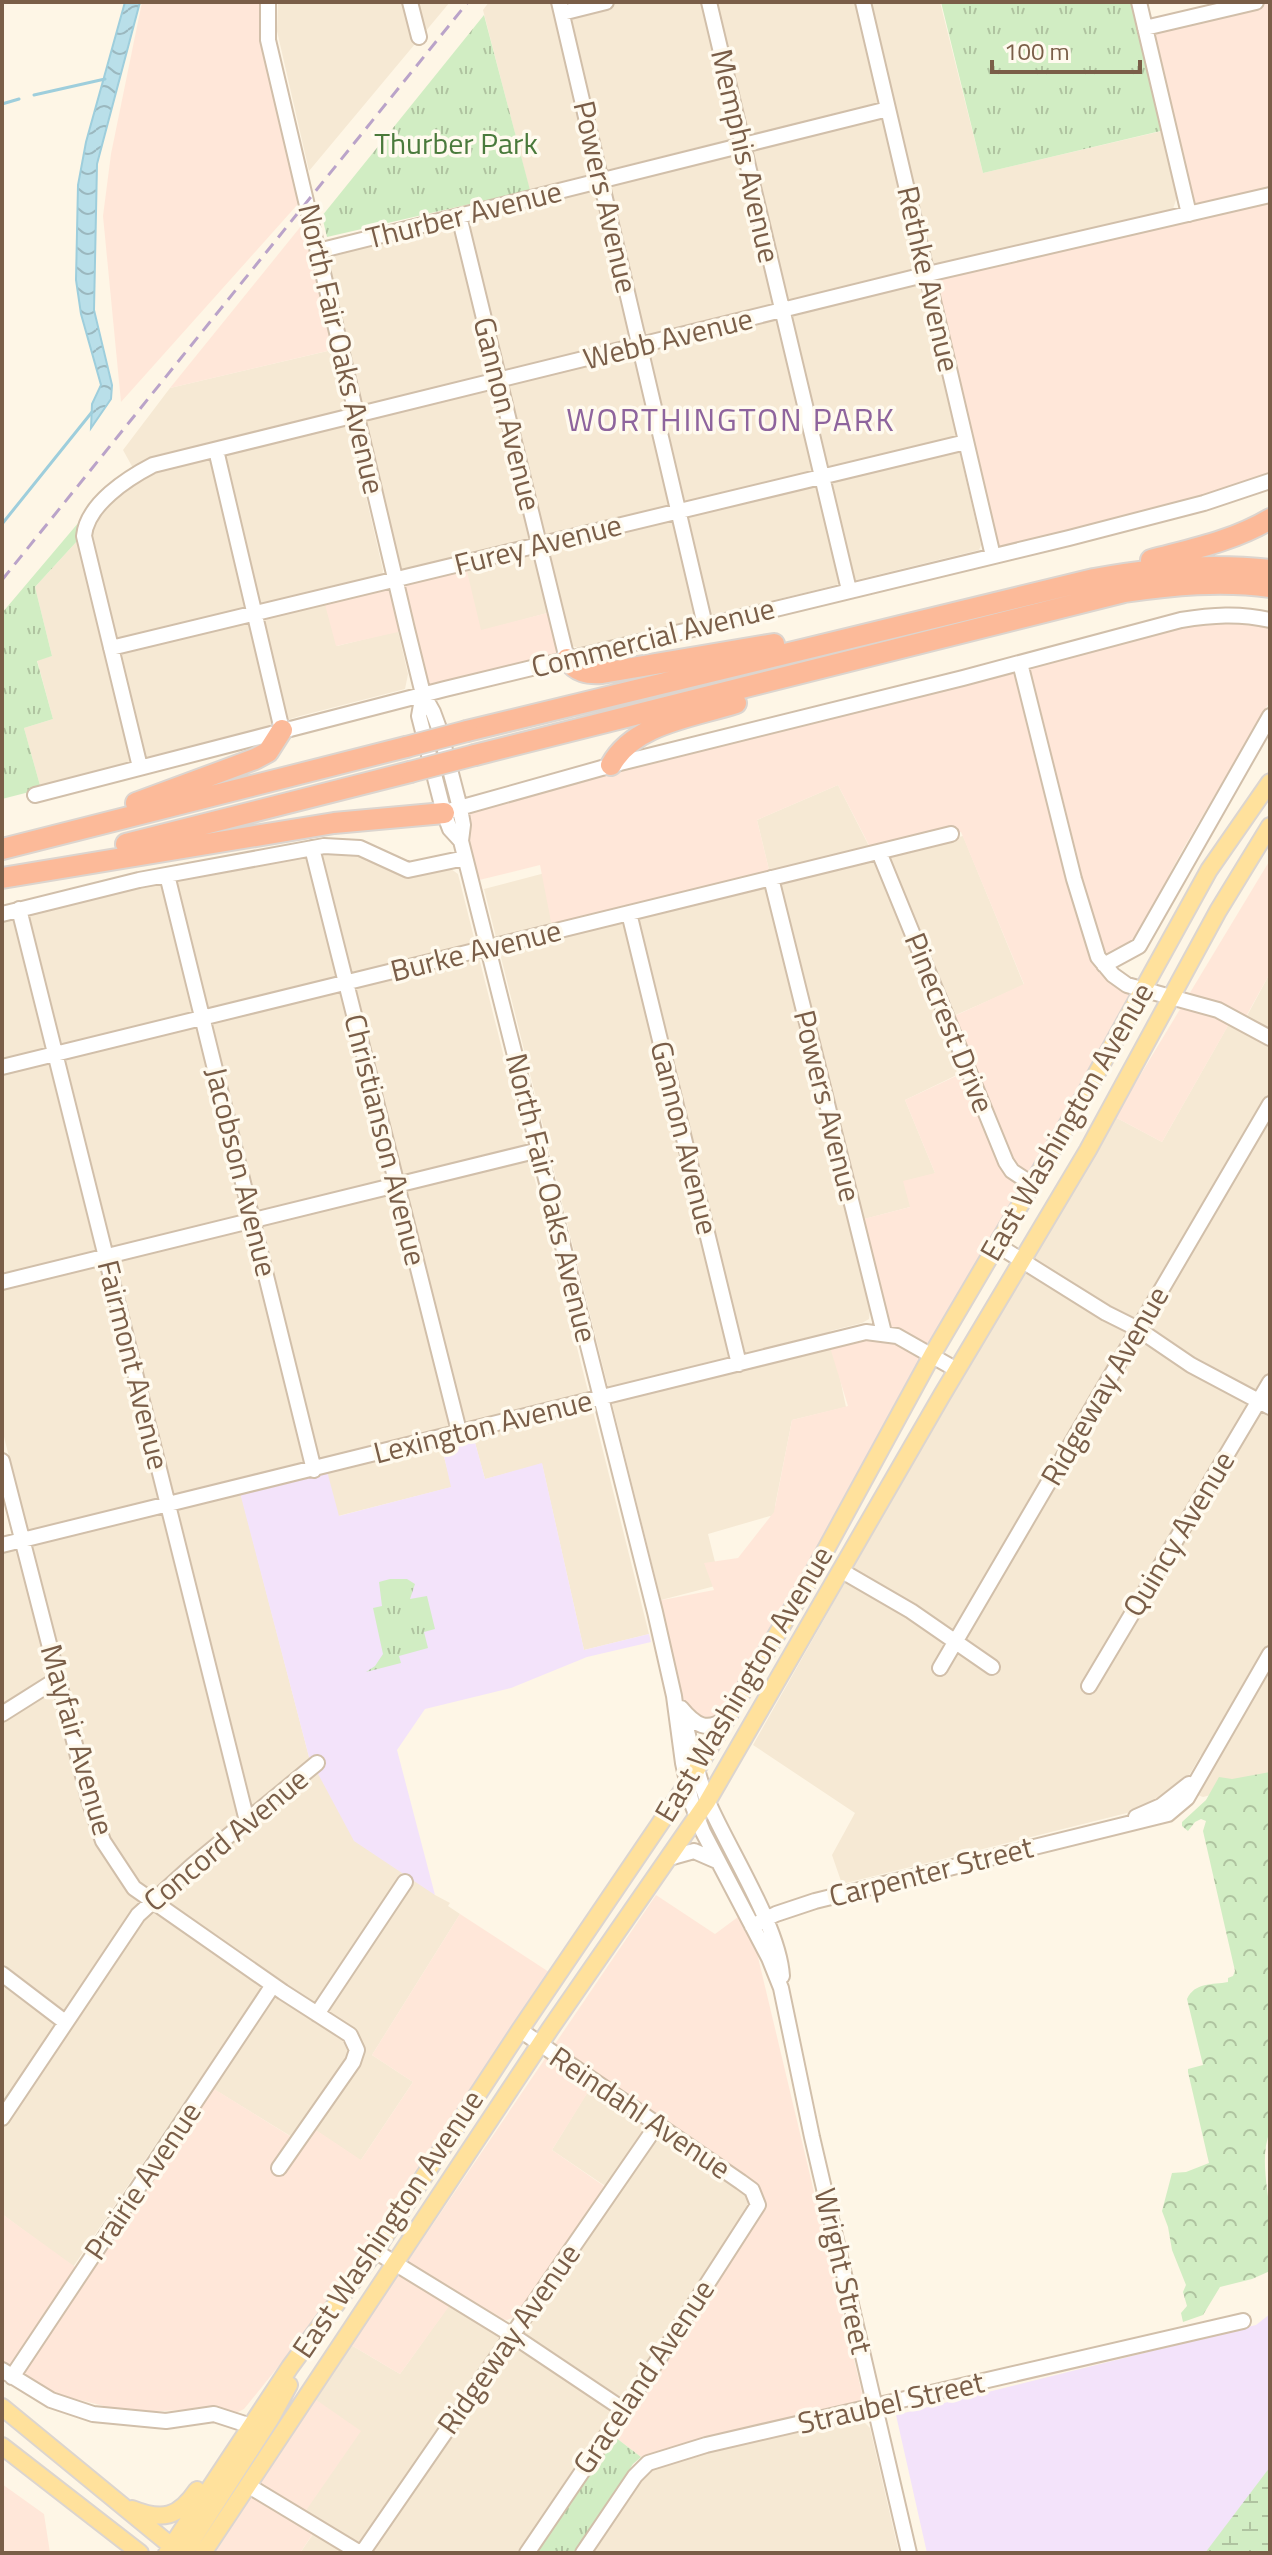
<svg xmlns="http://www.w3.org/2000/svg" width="1272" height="2555" font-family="'Titillium Web',sans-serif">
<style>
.residential{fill:#f6e9d4}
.commercial{fill:#ffe7d9}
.education{fill:#f3e3fa}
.forest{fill:url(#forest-crowns)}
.wetland{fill:url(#wetland-marsh)}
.park{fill:url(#park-tufts)}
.water{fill:url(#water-waves);stroke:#9ecedc;stroke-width:2}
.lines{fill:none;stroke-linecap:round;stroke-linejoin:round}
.stream{stroke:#9ecedc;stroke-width:3}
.minor-casing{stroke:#d1bfaa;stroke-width:18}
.major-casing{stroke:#dcd5cf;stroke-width:20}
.highway-casing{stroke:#dcd5cf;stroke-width:24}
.minor{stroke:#fff;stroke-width:14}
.major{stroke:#ffe19c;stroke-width:16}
.highway{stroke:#fcba99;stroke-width:20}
.rail{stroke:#baa3c9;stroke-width:3;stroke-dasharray:12 8;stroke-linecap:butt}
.highway-bridge-casing{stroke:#dcd5cf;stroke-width:24;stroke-linecap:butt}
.highway-bridge{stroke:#fcba99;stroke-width:20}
.labels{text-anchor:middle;stroke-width:7;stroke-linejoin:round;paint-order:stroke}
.park-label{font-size:30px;fill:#4a7a3c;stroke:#fffaee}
.street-label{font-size:30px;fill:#7a5e48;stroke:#fffaee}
.neighbourhood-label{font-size:32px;letter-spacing:2px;fill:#8e649d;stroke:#fffaee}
</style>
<defs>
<pattern id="forest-crowns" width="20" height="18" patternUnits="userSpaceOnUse" patternTransform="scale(2)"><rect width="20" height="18" fill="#d1edc3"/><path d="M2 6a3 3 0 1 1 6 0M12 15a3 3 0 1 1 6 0" fill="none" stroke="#afc3a0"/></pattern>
<pattern id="wetland-marsh" width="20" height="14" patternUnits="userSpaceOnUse" patternTransform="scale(2)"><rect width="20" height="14" fill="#d1edc3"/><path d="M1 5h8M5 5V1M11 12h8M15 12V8" fill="none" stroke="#afc3a0"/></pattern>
<pattern id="park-tufts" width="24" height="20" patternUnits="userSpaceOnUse" patternTransform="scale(2)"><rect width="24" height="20" fill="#d1edc3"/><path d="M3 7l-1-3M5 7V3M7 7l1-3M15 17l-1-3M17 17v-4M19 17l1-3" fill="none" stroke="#afc3a0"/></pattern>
<pattern id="water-waves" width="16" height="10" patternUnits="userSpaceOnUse" patternTransform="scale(2)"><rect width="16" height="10" fill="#b9dfe9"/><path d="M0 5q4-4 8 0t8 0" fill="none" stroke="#9bb8bf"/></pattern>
</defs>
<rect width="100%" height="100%" fill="#fef6e6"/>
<path class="residential" d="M278,2h172l-141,169 -32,-140z
M489,2h451l43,171 179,-42 15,66 -4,12 -255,61 63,275 -2,5 -401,98 -8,-3 -12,-35 -77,21 -80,-63 -74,-307 2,-6 204,-52 -50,-193z
M332,350l51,220 -1,6 -45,70 61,-15 10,43 -3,15 -105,27 -73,23 -186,50 -17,-61 29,-9 -16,-59 15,-4 -17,-69 43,-47 12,-2 6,-15 15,-19 18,-19 10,-6 -16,-29 47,-62z
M838,785l32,63 -9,12 102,-24 61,149 -82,36 21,51 -58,28 30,73 -25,34 -61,16 21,86 -1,10 -7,4 -32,8 16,76 -54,13 -17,86 47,29 -4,7 -48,-26 -62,18 8,32 -1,20 -54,14 -177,-711 61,-16 225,1 -13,-54z
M339,851l28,6 35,19h16l33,-7 7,5 191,760 -65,16 -42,-186 -57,15 -16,-58 -32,9 15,57 -114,29 -16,-59 -85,22 72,278 14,24 112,114 15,8 -2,3 12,8 -88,141 41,27 -52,78 -69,-23 -93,-57 -126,187 -71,-53v-662l29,-8 -29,-115v-511l94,-23z
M1270,973v807l-67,17 -8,-3 17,-31 -11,-8 -17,29 -41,25 -301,75 -10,-29 23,-42 -102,-68 159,-281 203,-347 47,25 68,-120 11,5z
M590,2088l153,99 6,12v15l-227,339h-222l20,-29 -16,-10 11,-115 36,-54 49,29 50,-70 64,38 100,-150 -62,-42z
M854,2419l9,2 7,7 29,125h-308l44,-71 16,-13 67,-19z"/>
<path class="commercial" d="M142,2h126l-2,28 40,165 -185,207 -18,-186 8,-62z
M1256,2h14v479l-277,75 -65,-282 261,-59 -44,-187z
M310,215l30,133 -170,40z
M465,563l16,67 74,-19 12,48 -144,35 -16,-64 -71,16 -13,-49z
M1181,620h89v81l-87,148 -14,26 1,8 -34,57 -26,11 -6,14 39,25 -331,585 -99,151 -34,-20 -27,-104 62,-12 -10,-27 34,-5 36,-46 18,-92 56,-14 -20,-65 55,-8 -27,-112 54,-14 -7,-26 32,-8 -30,-73 64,-30 -21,-51 76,-35 -63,-152 -88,21 -35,-68 -81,35 14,58 -218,54 -13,-67 -69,17 -11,-74z
M1270,860v113l-27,49 -10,-5 -71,125 -47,-25z
M656,1895l59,39 23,-17 19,36 105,440 -2,7 -6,6 -187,42 -26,9 -30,-23 145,-214 6,-17 -107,-89 -57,-38 -46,74 52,36 -85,129 -12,5 -7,-1 -42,-25 -58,80 -49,-29z
M460,1914l89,58 -209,311 -45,63 -51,63 -8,4 -26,-5 -78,5 -80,-20 -28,-15 -22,-16v-148l83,60 126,-187 90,56 12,-15 48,32 52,-78 -41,-27z
M315,2399l46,32 -63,91 16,10 -14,21h-85z
M2,2484l42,30 6,39h-48z"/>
<path class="education" d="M473,1435l12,44 57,-16 42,187 65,-16 2,8 -64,15 -76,31 -86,21 -28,41 38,145 -81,-54 -45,-84 -69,-264 87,-22 12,45 112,-29 -10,-44z
M1270,2314v239h-343l-31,-138 360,-90z"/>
<path class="forest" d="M1270,1772v359c-11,27 -1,59 0,88 1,18 0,35 0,52l-18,8 -32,8 -17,28 -20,7 -2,-9 6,-7 -4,-14 3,-7 -14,-35 -4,-23 -6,-16 10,-38 14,-1 23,-9 -21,-91v-3l15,-4 -16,-66c8,-17 25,-14 41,-17v-4l5,-2 2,-5 -32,-140 3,-10 -5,-2 -6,3 -7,9 -6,-5v-4l24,-22 13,-23 13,2z"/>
<path class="wetland" d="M1270,2467v86h-65z"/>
<path class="park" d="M941,2h199l29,127 -186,44z
M484,15l46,175 -203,47 -5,-21z
M79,522l-1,18 -43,47 17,69 -15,5 16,58 -29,9 17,61 -39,10v-186z
M390,1579h17l8,5 -5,15 17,-3 8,33 -11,3 4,16 -29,8 2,7 -35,9 9,-6 8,-12 -10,-46 9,-2 -3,-24z
M611,2434l30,23 -8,7 -58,89h-41z"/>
<path class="water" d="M125,2h15l-43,162 -3,146 18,75 -1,14 -20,29 1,-24 9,-19 -20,-71 -5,-34 2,-95 8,-43z"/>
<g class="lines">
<path class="stream" d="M34,95l71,-16
M2,104l17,-5
M2,524l90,-112"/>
<g class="minor-casing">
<path id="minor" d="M268,2v38l139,589 16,65 10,18 7,19 20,77 3,17 -2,16 194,771 19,84 9,67 9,41 11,28 66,126 12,30 31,149 97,416
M410,2l9,35
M559,2l146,623
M709,2l140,588
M863,2l130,554
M1139,2l50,212
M562,13l44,-11
M1145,28l111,-26
M459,216l108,443
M318,251l570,-142
M216,450l66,280
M111,648l855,-206
M1020,663l54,216 24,78 15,18 14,10 91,25 52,28
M423,694l-4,22 25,97 6,16 11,12
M140,767l-56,-231c3,-32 44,-58 69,-71l775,-191 342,-79
M35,795l410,-106 624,-151 135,-35 66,-22
M452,810l164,-46 347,-86 218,-58c31,-5 58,-7 89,0
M312,848l147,583
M879,852l127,310 6,9 20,13
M167,875l147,595
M771,878l113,455
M19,909l228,912
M629,913l110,451
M2,914l137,-34 185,-34 36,2 48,22 57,-12
M1104,965l35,-19 131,-230
M2,1067l949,-233
M997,1245l109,68 32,16 53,36 79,42
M2,1282l537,-132
M2,1461l88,342 13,38 31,47 149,104 67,43 7,15 -4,12 -74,106
M2,1545l864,-213 31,4 60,34
M842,1571l69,40 81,56
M940,1668l330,-564
M1089,1686l181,-304
M681,1708c14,17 26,25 45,10
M2,1714l57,-36
M684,1720c8,28 13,58 25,84 20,46 70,123 73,172
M1136,1817l25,-11 28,-22
M669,1858l25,-7 23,10
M752,1926l24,-12 39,-13 353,-87 19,-16 83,-144
M2,1974l63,48
M317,2014l88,-132
M520,2030l221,152 11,8 6,15 -94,146 -137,202
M2,2118l136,-203 55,-50 124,-102
M375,2251l137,84 112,75
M2,2370l49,30 42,14 73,7 48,-7 37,12
M12,2377l261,-392
M249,2486l111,67
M362,2553l295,-428
M583,2553l52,-77 13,-13 58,-18 537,-124"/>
</g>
<g class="major-casing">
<path id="major" d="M2,2407l178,146
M2,2446l138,107
M132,2509c30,12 46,9 65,-19
M167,2553l123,-186 85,-116 145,-221 177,-261 115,-194 120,-220 151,-257 126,-228 61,-88
M184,2553l87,-135 18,-33
M203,2553l347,-524 157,-227 235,-407 146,-245 130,-239 52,-85"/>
</g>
<g class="highway-casing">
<path id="highway" d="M1151,560c41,-11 82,-19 119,-41
M567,659c9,13 20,15 35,14l172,-29
M467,731l627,-152c59,-11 116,-16 176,-9
M475,755l649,-163c48,-7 98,-12 146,-5
M611,765c23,-42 82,-48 125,-62
M136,803l119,-44 13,-7 14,-22
M126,844l284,-72
M2,849l404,-102
M2,878l332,-55 110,-10"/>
</g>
<use href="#minor" class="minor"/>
<use href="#major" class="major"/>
<use href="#highway" class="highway"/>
<path class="rail" d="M2,580l466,-578"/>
<g class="highway-bridge-casing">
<path id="highway-bridge" d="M406,747l61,-16
M410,772l65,-17"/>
</g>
<use href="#highway-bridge" class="highway-bridge"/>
</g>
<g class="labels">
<g class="park-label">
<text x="456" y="154">Thurber Park</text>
</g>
<g class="street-label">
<text transform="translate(745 156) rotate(77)" y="10">Memphis Avenue</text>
<text transform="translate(605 197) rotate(77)" y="10">Powers Avenue</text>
<text transform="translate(464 215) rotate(-14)" y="10">Thurber Avenue</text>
<text transform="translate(928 279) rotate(77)" y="10">Rethke Avenue</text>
<text transform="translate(668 339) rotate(-14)" y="10">Webb Avenue</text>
<text transform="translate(341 349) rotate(77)" y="10">North Fair Oaks Avenue</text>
<text transform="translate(507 414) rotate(76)" y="10">Gannon Avenue</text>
<text transform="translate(538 545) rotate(-14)" y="10">Furey Avenue</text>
<text transform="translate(653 638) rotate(-14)" y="10">Commercial Avenue</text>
<text transform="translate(476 951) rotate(-14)" y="10">Burke Avenue</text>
<text transform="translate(949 1023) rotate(68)" y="10">Pinecrest Drive</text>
<text transform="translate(827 1106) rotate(76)" y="10">Powers Avenue</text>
<text transform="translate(1067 1122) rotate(-60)" y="10">East Washington Avenue</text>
<text transform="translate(684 1138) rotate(76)" y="10">Gannon Avenue</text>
<text transform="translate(385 1140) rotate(76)" y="10">Christianson Avenue</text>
<text transform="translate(241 1172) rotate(76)" y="10">Jacobson Avenue</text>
<text transform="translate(551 1198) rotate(76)" y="10">North Fair Oaks Avenue</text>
<text transform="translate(133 1365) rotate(76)" y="10">Fairmont Avenue</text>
<text transform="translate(1105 1386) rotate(-60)" y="10">Ridgeway Avenue</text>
<text transform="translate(483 1427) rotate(-14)" y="10">Lexington Avenue</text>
<text transform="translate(1179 1534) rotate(-59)" y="10">Quincy Avenue</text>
<text transform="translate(744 1684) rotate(-59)" y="10">East Washington Avenue</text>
<text transform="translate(77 1740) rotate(74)" y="10">Mayfair Avenue</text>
<text transform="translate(226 1840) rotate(-40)" y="10">Concord Avenue</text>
<text transform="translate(931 1872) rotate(-14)" y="10">Carpenter Street</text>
<text transform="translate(640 2113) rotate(34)" y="10">Reindahl Avenue</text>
<text transform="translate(143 2181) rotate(-56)" y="10">Prairie Avenue</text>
<text transform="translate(388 2224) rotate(-56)" y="10">East Washington Avenue</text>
<text transform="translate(843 2271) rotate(77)" y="10">Wright Street</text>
<text transform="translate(509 2339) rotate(-55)" y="10">Ridgeway Avenue</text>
<text transform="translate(644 2377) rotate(-56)" y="10">Graceland Avenue</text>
<text transform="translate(891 2403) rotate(-13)" y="10">Straubel Street</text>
</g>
<g class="neighbourhood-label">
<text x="731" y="431">WORTHINGTON PARK</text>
</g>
</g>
<rect width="1272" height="2555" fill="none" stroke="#7a5e48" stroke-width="8"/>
<path d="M992 60v12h148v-12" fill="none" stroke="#7a5e48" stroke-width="4"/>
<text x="1004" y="60" font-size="24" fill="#7a5e48" stroke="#fffaee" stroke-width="6" paint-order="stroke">100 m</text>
</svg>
